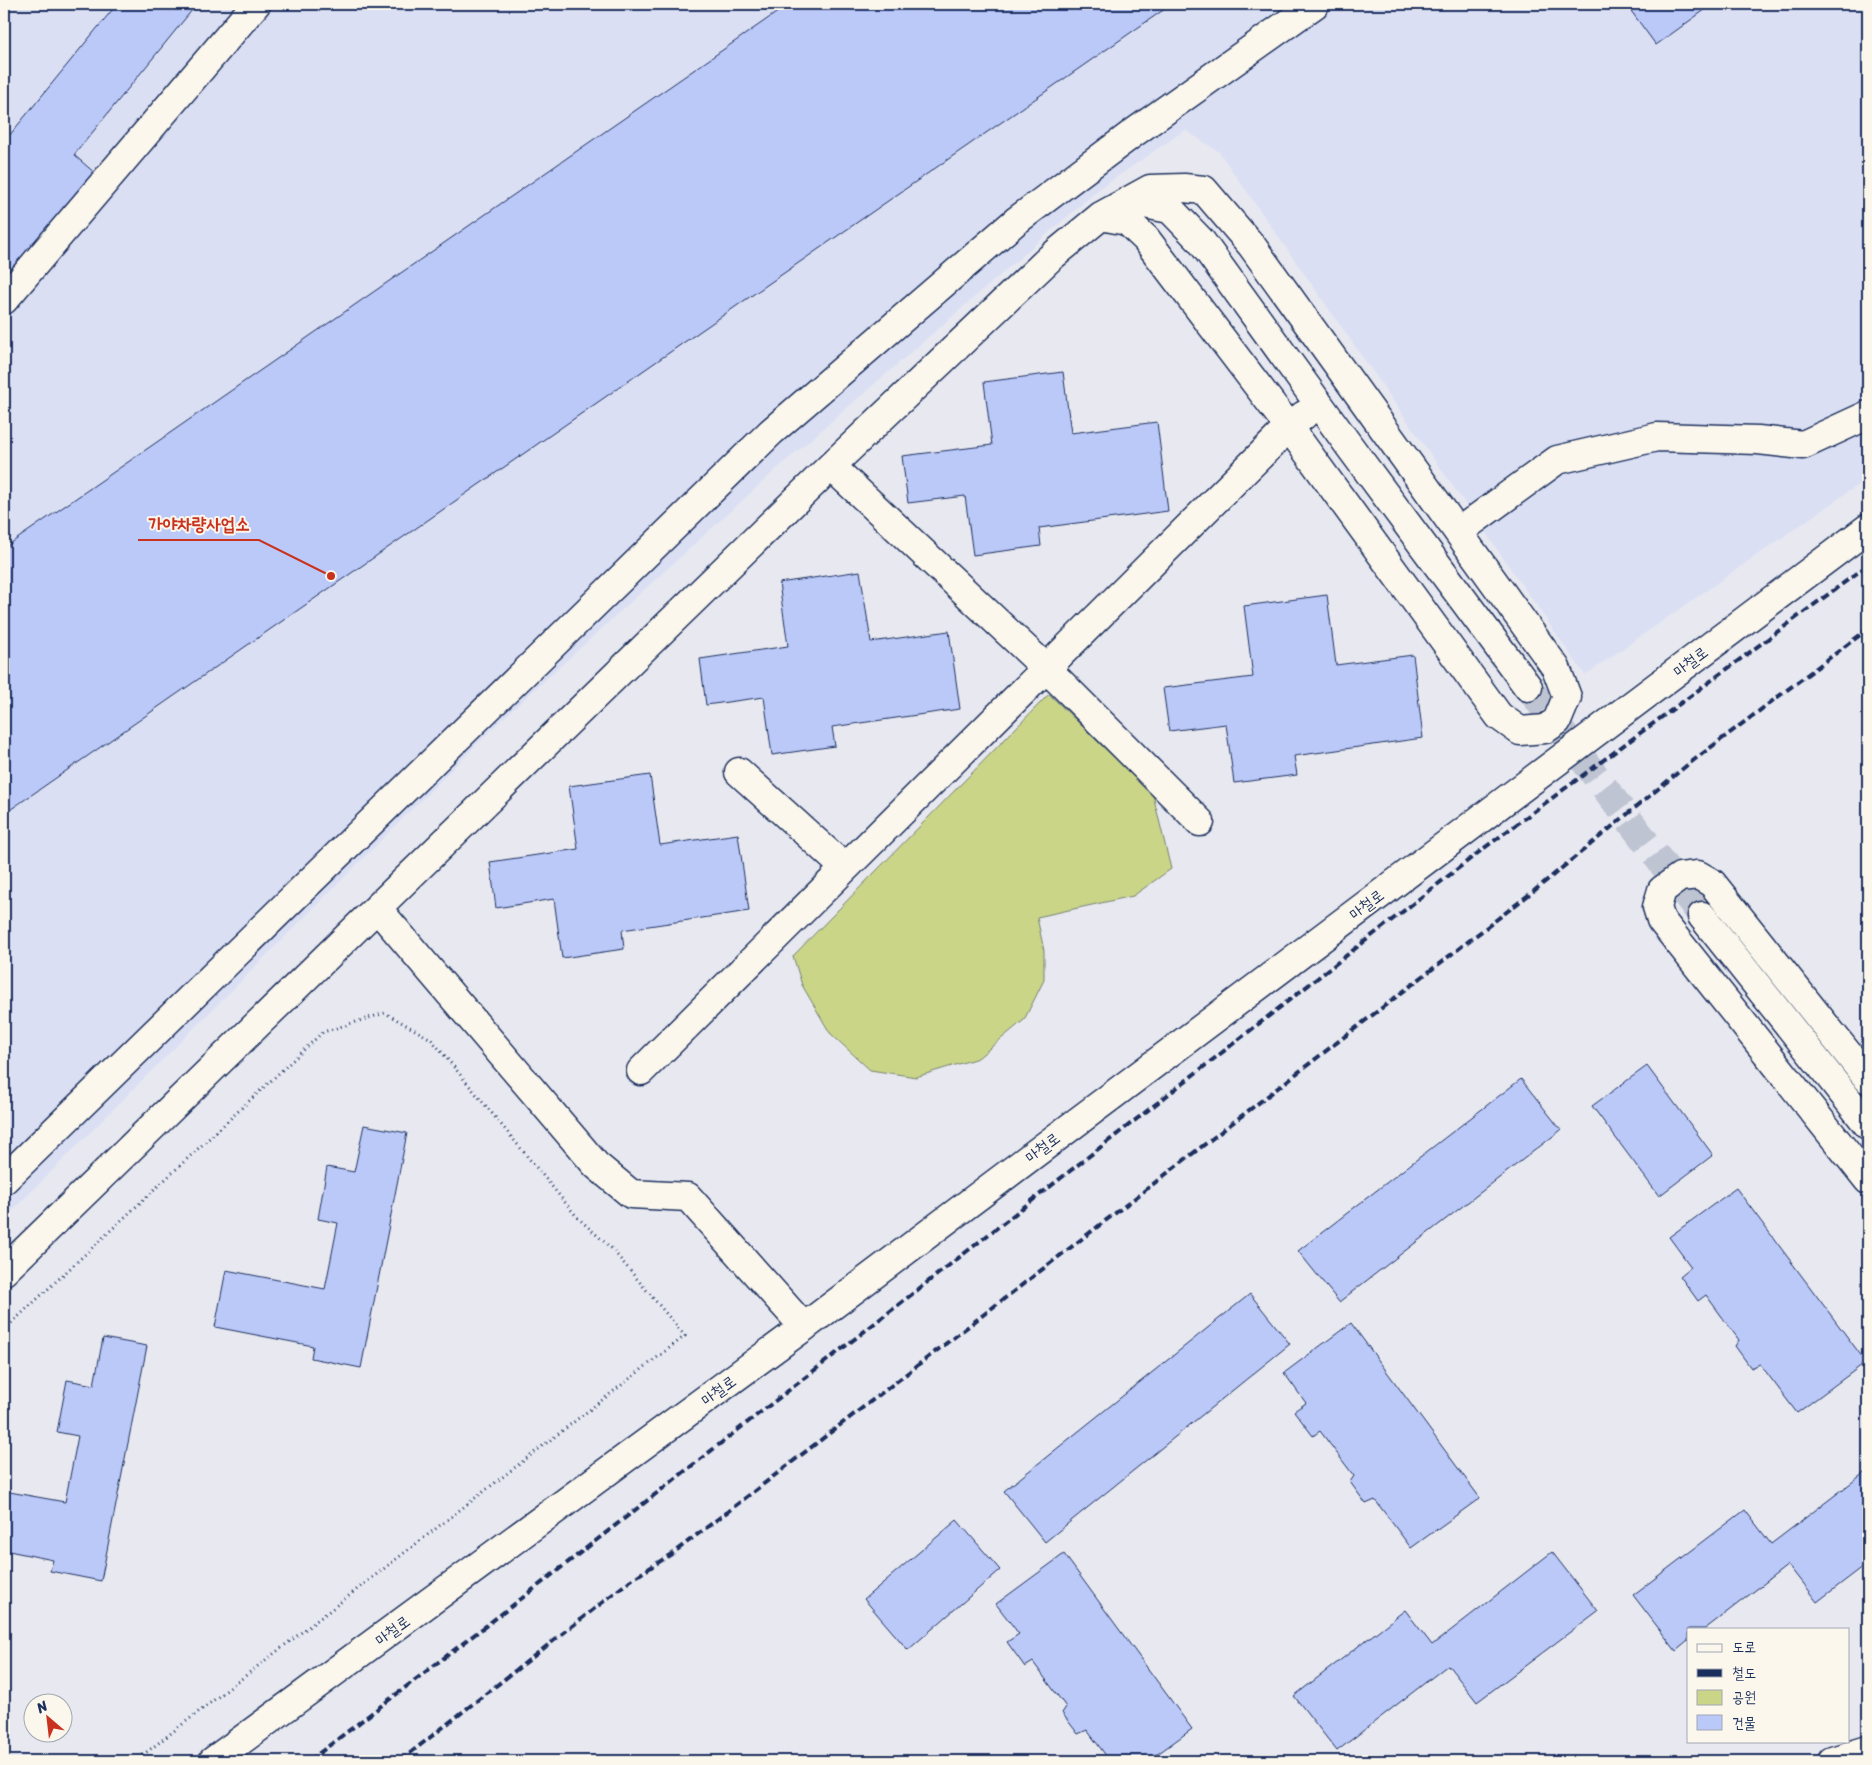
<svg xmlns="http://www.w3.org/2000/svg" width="1872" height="1765" font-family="Sriracha,'Poor Story',sans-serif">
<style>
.built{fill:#dadff3}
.green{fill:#cad588;stroke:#728273}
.building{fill:#bbc9f9;stroke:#1b2f5e}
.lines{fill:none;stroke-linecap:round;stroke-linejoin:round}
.minor-tunnel{stroke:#bfc4d3;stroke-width:28;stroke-dasharray:28 14;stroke-linecap:butt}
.minor-casing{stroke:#1b2f5e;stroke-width:31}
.major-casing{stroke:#1b2f5e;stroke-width:31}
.path{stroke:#1b2f5e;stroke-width:3;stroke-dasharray:1 4;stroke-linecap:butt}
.minor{stroke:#fbf7ec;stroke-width:28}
.major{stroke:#fbf7ec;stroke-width:28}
.rail{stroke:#1b2f5e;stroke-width:4;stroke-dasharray:8 4;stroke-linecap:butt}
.labels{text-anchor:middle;stroke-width:4;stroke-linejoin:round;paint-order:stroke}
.street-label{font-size:16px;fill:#1b2f5e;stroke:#fbf7ec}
.leader{fill:none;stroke:#c8321e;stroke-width:2}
.callout-dot{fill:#c8321e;stroke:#fbf7ec;stroke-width:2}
.callout-label{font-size:18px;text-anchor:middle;font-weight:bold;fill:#c8321e;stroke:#fbf7ec;stroke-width:4;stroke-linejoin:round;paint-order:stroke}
</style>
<rect width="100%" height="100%" fill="#e8e9f0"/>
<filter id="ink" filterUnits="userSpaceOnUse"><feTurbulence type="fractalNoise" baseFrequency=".02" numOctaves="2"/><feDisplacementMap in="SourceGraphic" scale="10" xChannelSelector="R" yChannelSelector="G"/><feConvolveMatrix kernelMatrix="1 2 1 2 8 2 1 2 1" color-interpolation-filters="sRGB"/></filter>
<g filter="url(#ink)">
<path class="built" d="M4,4h1864v474l-283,197 -366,-523 -34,-22 -87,60 -319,277 -279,254 -496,498z"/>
<path class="green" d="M1049,694l104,101 18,74 -38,27 -96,21 7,34v29l-20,40 -46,38 -62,19 -46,-7 -40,-37 -28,-48 -9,-29z"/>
<path class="building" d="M117,4h80l-123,151 22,19 -92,110v-142z
M789,4h383l-1168,810v-266z
M1626,4h87l-57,41z
M1063,372l8,61 86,-11 11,89 -129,17 2,18 -68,9 -8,-59 -57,7 -6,-47 90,-11 -8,-63z
M860,571l11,71 78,-11 11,78 -128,18 3,19 -63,9 -8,-58 -58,8 -6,-46 88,-13 -9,-63z
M1327,595l9,70 77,-10 10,83 -129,18 3,19 -63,8 -8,-59 -57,7 -6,-43 90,-11 -9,-71z
M650,775l10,70 78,-11 11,77 -127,19 2,19 -62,9 -8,-59 -58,9 -6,-46 88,-13 -9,-63z
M1647,1066l66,89 -54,41 -67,-90z
M1521,1079l40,51 -222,172 -41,-51z
M364,1125l43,8 -46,235 -50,-10 2,-12 -98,-19 11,-57 99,19 13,-66 -20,-4 9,-52 27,5z
M1736,1188l130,174 -69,51 -37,-49 -9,4 -16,-22 4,-6 -33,-45 -8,6 -18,-25 11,-9 -22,-30z
M1250,1294l40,50 -245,198 -41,-51z
M1351,1323l129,175 -69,50 -36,-48 -9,4 -16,-22 4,-6 -34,-45 -7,5 -19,-25 12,-8 -22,-30z
M103,1338l44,8 -46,235 -51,-10 3,-11 -49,-10v-59l61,11 13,-66 -21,-4 10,-52 27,5z
M1868,1470v93l-51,39 -29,-37 -83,64h-17v12l-12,10 -43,-56 112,-85 26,34z
M957,1520l43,50 -92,80 -44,-51z
M1552,1552l46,59 -121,91 -29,-37 -111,86 -43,-55 111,-86 27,35z
M1064,1554l128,175 -44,32h-38l-23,-31 -9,4 -16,-21 4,-6 -33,-45 -8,5 -18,-25 12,-8 -23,-30z"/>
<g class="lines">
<path class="minor-tunnel" d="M1528,687l174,229"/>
<g class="minor-casing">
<path id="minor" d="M1184,188l20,2 48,56 304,422 11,29 -10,24 -12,8 -25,2 -21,-15 -210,-289 -143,-188 -19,-18 -26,-5 49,-27z
M4,300l252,-296
M831,466l215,202 154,154
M1458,532l99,-72 100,-23 101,3 45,5 65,-30
M739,772l106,96
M377,908l219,257 35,29 57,3 116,130
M1702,916l166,209
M641,1071l648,-644 15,-12
M1868,1079l-156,-196 -14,-8 -18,2 -18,13 -5,17 4,13 207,260
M4,1180l767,-748 245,-211 116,-87 183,-130
M4,1271l827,-805 219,-208 51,-42 33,-14 36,7 31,32 149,206 178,240
M1832,1761l36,-11"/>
</g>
<g class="major-casing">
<path id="major" d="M213,1761l591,-434 1064,-799"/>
</g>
<path class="path" d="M4,1330l319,-298 62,-19 46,26 146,178 34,31 74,88 -550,425"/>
<use href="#minor" class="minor"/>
<use href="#major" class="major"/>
<path class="rail" d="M309,1761l212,-162 962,-750 385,-284
M400,1761l231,-181 42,-27 58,-44 804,-619 151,-124 182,-137"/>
</g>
</g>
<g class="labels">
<g class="street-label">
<text transform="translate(1690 661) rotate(-37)" y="6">마철로</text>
<text transform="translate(1366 904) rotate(-37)" y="6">마철로</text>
<text transform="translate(1042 1147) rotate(-37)" y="6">마철로</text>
<text transform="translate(718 1390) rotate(-36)" y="6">마철로</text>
<text transform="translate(392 1630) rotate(-36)" y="6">마철로</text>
</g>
</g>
<path class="leader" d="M331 576L259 540H138"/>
<circle class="callout-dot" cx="331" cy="576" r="5"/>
<g class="callout-label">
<text x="199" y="530">가야차량사업소</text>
</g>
<rect width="1872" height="1765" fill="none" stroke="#fbf7ec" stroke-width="20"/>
<rect x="10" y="10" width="1852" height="1745" fill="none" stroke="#1b2f5e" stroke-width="2" filter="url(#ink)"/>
<rect x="1687" y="1628" width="162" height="115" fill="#fbf7ec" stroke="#a1a7b3"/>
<rect x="1697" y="1644" width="25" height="8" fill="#fbf7ec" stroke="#a1a7b3"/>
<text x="1732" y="1652" font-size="15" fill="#1b2f5e">도로</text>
<rect x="1697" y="1669" width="25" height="8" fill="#1b2f5e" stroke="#a1a7b3"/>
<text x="1732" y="1678" font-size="15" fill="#1b2f5e">철도</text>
<rect x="1697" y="1690" width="25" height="15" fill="#cad588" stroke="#a1a7b3"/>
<text x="1732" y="1702" font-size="15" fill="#1b2f5e">공원</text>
<rect x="1697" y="1715" width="25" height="15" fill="#bbc9f9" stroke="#a1a7b3"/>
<text x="1732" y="1728" font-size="15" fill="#1b2f5e">건물</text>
<g transform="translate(48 1718) rotate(332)"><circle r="24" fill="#fbf7ec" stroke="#a1a7b3"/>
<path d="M0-4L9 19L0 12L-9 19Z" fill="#c8321e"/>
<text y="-8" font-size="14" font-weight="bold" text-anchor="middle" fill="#1b2f5e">N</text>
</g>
</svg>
